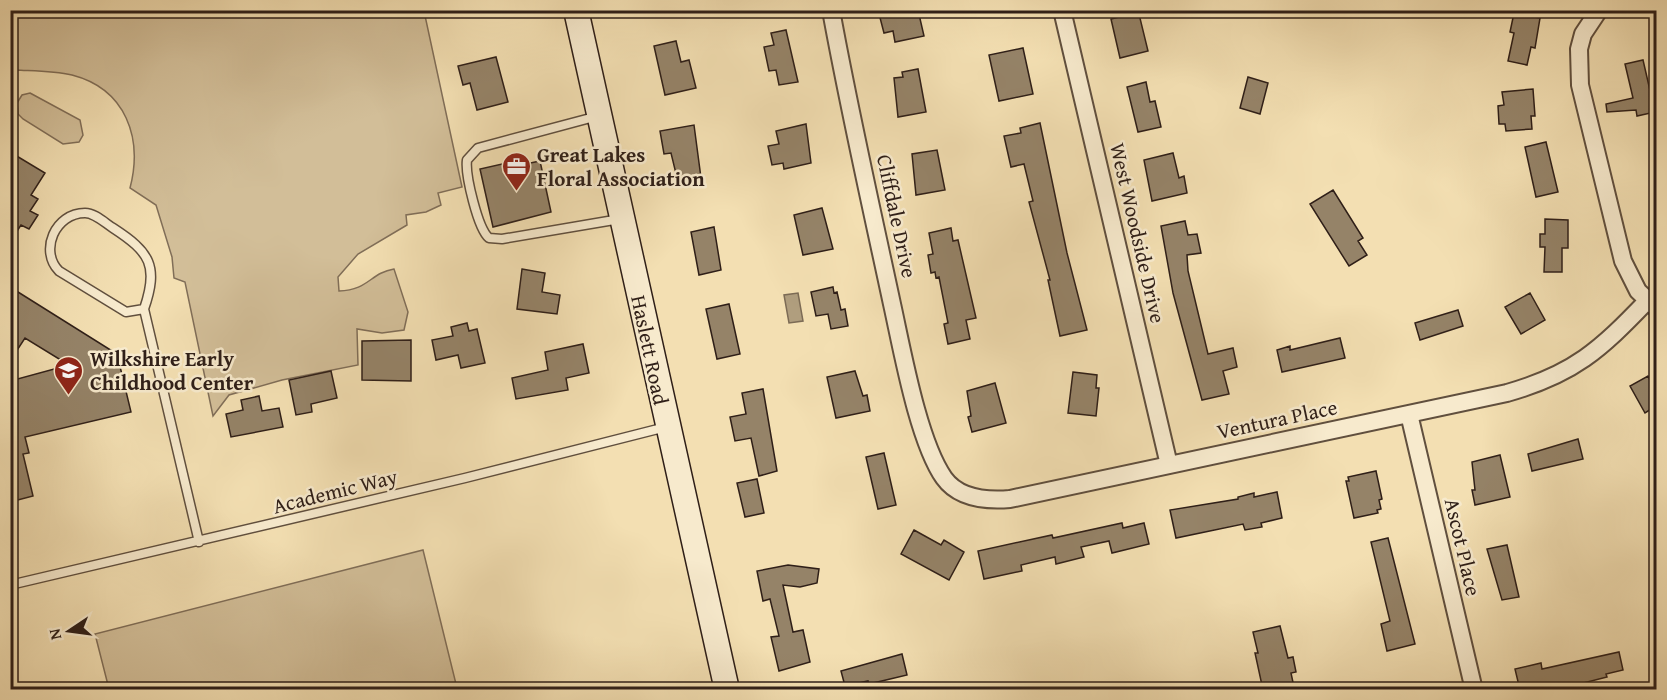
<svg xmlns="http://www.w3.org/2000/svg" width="1667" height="700" font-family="'Gentium Book Plus',serif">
  <rect width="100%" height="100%" fill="#f3dfb2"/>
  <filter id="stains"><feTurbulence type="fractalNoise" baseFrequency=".00333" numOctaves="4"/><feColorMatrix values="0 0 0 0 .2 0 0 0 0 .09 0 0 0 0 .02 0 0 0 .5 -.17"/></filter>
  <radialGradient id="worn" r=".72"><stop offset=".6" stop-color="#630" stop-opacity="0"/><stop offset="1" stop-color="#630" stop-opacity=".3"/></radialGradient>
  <path fill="#d2be98" stroke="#806e58" stroke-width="1.5" d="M10,11H424L462,187L438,193L441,205L426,212L406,215L407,225L358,254L338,277L339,291C369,290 370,273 394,269L408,312L404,330L382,333L357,329L358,365L282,380L229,395L213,416L185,282L174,278L172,257L156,205L130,188C143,138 126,89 72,75C54,71 34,71 16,70L11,80Z
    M30,93L80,120L83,135L79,142L63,144L23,119L18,114L17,103L22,95Z
    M423,550L457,688L109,689L95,634Z"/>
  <path fill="#b09e7e" stroke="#7c6b55" stroke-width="1.5" d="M798,293L803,321L789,323L784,295Z"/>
  <path fill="#958368" stroke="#2f1f18" stroke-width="1.5" d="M878,10H918L924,36L895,42L893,31L884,33Z
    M1123,10H1138L1148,51L1120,58L1111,19L1124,16Z
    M1514,13L1540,18L1535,48L1531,47L1527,65L1508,61L1514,33L1510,32Z
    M786,30L798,82L779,85L776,70L769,71L764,47L774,45L771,33Z
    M676,41L681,62L689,60L696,88L665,95L654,46Z
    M1023,48L1033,94L999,101L989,55Z
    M496,57L508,102L477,110L470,83L463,85L458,66Z
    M1643,60L1655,112L1637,116L1636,110L1607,112L1606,104L1633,98L1625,64Z
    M918,69L926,112L898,117L894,78L903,77L902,72Z
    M1248,77L1268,83L1260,114L1240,108Z
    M1146,82L1150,102L1155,101L1161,127L1138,132L1127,87Z
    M1533,89L1535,116H1531L1532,129L1506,131L1505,124H1499L1498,106L1504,105L1502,92Z
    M1040,123L1067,253L1087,330L1060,336L1048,280H1050L1029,202L1033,201L1024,164L1011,167L1004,136L1021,133L1020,128Z
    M806,124L811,163L784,169L783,163L772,165L768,146L779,144L776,131Z
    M694,125L701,178L678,182L671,153L664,154L660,131Z
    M1546,142L1558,192L1536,197L1525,147Z
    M937,150L945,190L916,195L912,154Z
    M10,152L45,173L31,195L38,199L30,211L38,215L29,229L21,225L10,242Z
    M1173,153L1179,178L1184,176L1187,193L1152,201L1144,160Z
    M524,159L526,164L540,161L551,212L493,227L480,169Z
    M1333,190L1363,238L1358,241L1367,255L1349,266L1310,204Z
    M822,208L833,249L803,255L794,215Z
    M1545,219L1568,220V248H1562V272H1544L1545,247H1540V234H1545Z
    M1185,221L1188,235L1197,234L1201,253L1187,255L1188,271L1208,354L1233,348L1237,367L1223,371L1229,394L1202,400L1173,293L1161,226Z
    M714,227L721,270L699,275L691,232Z
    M951,228L953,241L958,240L976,318L966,320L970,339L948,344L944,324L948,323L939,277L936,278L935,272L931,273L928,255L933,254L929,233Z
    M522,269L545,273L542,292L560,295L557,314L517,309Z
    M10,287L117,354L131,412L25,437L29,453L23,454L33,496L10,502V381L69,365L25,338L10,361Z
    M833,287L834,293L837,292L841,310L845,309L848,326L831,329L828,314L816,316L811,292Z
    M1530,293L1545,320L1521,334L1505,307Z
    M729,304L740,354L717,359L706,309Z
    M1458,310L1463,326L1420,340L1415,323Z
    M467,323L469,331L477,329L485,363L461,368L458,355L436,360L432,340L453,336L451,327Z
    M1340,338L1345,358L1282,372L1277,350L1290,346V350Z
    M411,340V381L362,380V341Z
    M583,344L589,373L566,378L568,390L516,399L512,378L548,370L545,352Z
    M331,371L337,398L311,404L312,412L296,415L289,380Z
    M855,371L863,396L867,395L870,411L836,418L827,377Z
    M1073,372L1097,375L1096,388H1099L1096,416L1068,413Z
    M1648,376L1656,392V406L1645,413L1630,386Z
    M995,383L1006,423L972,432L968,417L971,416L967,391Z
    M763,389L777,471L759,476L751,438L735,441L730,417L746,414L742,393Z
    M259,396L262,411L279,408L283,427L231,437L226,414L243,410L241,400Z
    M1578,439L1583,459L1532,471L1528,454Z
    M884,453L896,505L878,509L866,457Z
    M1500,455L1510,497L1475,505L1472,490H1475L1472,462Z
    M1376,471L1382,499L1379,500L1381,509L1377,510L1378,513L1354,518L1346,481H1349L1348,477Z
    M757,479L764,513L745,517L737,483Z
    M1277,492L1282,518L1261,523L1262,527L1245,530L1243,524L1176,538L1170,510L1238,499V497L1254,493V497Z
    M1122,523L1123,528L1144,523L1149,544L1112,553L1109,541L1081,547L1084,557L1056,564L1055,557L1021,565L1022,571L984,579L978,551L1052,535L1053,538Z
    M914,530L941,545L944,540L964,552L949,580L901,554Z
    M1388,538L1415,644L1387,651L1381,624L1390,621L1371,542Z
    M1507,545L1519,597L1502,600L1487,549Z
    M788,565L819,569L817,583L800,587L783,585L793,632L803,630L810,662L779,671L771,637L779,636L770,599L763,601L757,571Z
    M1280,626L1288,658L1293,657L1296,672L1291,673L1294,687L1263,690L1255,653H1258L1253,632Z
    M1619,652L1623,670L1606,674L1607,677L1556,690H1520L1515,669L1541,663L1542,669Z
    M902,654L907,675L869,684L868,681L845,686L841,671Z"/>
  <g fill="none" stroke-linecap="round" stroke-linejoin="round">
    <defs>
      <path id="lane" d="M598,116L478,148L467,160C465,175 478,229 489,238L502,239L620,219
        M144,309L126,312L59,271C39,251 55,213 85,213C95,213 105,223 113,228C150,252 159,266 144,309L199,542
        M10,585L465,478L666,427"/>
      <path id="street" d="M831,10C849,109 871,206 892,304C902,349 918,441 944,478C959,499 986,501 1010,499L1507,393C1574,374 1600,350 1647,301
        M1062,10L1169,465
        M1599,10L1583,34L1579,49L1580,85L1623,261L1638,291L1656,308
        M1409,414L1474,690"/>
      <path id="secondary" d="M576,10L727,690"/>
    </defs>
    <use href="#lane" stroke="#604f3e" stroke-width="11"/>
    <use href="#street" stroke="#604f3e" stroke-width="20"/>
    <use href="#secondary" stroke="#2f1f18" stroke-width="27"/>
    <use href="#lane" stroke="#f7eacd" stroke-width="8"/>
    <use href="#street" stroke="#f7eacd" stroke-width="16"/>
    <use href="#secondary" stroke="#f7eacd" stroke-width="24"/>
  </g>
  <defs>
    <symbol id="office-pin" viewBox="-11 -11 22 30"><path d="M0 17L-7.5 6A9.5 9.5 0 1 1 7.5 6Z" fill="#8f2418" stroke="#f7eacd"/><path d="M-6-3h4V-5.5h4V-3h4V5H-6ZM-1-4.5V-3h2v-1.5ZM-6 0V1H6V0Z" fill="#fff"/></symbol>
    <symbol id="school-pin" viewBox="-11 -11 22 30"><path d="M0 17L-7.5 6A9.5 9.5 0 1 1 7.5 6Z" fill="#8f2418" stroke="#f7eacd"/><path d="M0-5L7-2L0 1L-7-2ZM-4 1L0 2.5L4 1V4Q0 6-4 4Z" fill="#fff"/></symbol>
  </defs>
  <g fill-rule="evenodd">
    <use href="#office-pin" x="500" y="150" width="33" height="45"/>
    <use href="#school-pin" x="52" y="354" width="33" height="45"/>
  </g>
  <g text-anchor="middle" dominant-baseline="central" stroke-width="5" stroke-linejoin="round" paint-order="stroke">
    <g font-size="21" font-weight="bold" fill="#2f1f18" stroke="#f7eacd" text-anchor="start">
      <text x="537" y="154">Great Lakes<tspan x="537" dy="24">Floral Association</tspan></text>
      <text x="90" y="358">Wilkshire Early<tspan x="90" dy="24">Childhood Center</tspan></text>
    </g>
    <g font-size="21" fill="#2f1f18" stroke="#f7eacd">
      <text transform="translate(897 216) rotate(78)">Cliffdale Drive</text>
      <text transform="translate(1138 233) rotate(77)">West Woodside Drive</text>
      <text transform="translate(650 350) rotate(78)">Haslett Road</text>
      <text transform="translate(1277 419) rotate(-12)">Ventura Place</text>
      <text transform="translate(335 491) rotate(-14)">Academic Way</text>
      <text transform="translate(1463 547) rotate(77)">Ascot Place</text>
    </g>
  </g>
  <rect width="1667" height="700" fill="none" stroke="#f3dfb2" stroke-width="36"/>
  <rect x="12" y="12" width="1643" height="676" fill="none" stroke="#2f1f18" stroke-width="3"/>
  <rect x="18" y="18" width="1631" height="664" fill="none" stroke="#2f1f18" stroke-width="1.5"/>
  <g transform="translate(69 631) rotate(257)" stroke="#f7eacd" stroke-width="4.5" paint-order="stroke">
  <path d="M0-4.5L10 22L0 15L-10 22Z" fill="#2f1f18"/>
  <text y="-9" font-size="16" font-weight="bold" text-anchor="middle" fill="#2f1f18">N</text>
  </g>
  <rect width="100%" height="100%" filter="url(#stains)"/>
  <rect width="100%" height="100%" fill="url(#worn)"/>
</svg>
